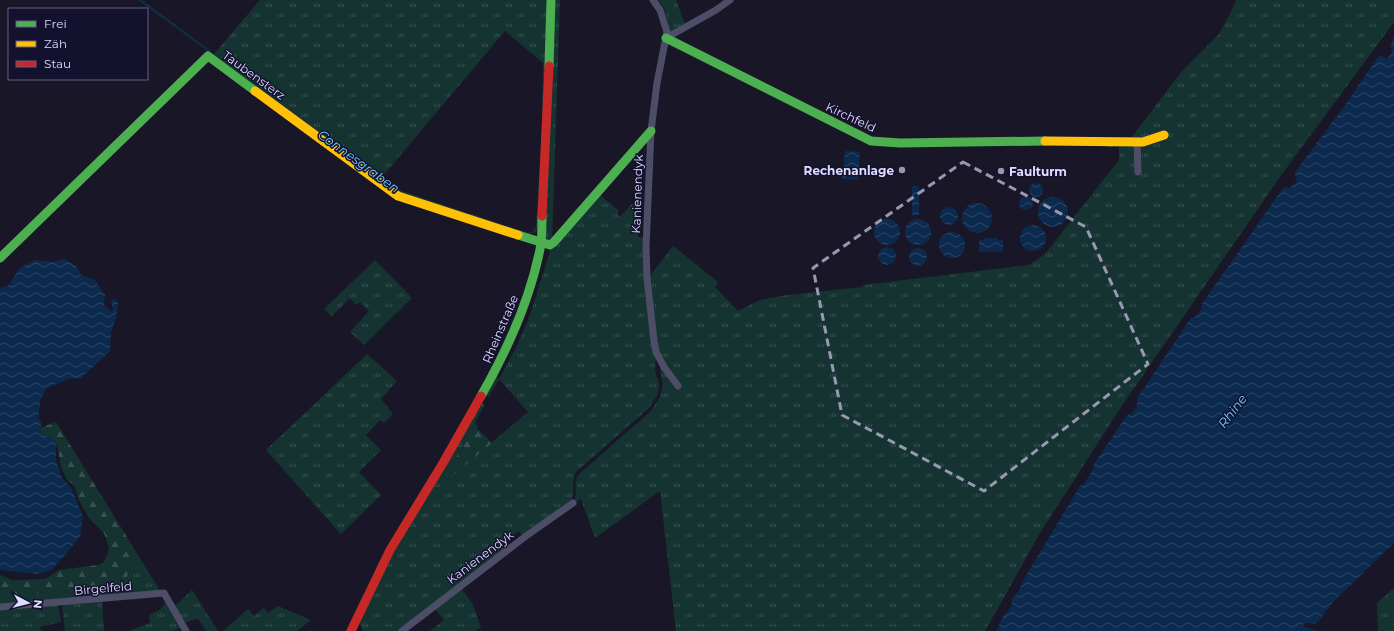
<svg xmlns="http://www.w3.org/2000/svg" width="1394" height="631" font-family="Montserrat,sans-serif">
  <defs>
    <pattern id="grass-tufts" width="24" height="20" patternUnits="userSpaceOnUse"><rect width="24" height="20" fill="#153431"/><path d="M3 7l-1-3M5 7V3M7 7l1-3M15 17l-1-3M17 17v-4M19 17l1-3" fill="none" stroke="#375150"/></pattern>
    <pattern id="forest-firs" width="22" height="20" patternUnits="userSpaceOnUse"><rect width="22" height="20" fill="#153431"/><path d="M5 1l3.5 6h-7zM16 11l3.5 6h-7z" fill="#375150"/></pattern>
    <pattern id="water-waves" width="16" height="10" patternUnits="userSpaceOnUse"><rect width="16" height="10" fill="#0c2a4e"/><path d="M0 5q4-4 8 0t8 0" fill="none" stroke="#2f4869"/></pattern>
  </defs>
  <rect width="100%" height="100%" fill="#191727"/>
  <path fill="url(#grass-tufts)" fill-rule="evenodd" d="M138,0H142L211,51L209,52Z
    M260,0H548L538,228L535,232L526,235L401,193L213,55ZM505,31L543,63L542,129L536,227L532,232L528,233L402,191L382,177Z
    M553,0H560L552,241L545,240Z
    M658,0H676L685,24L670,32L664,8Z
    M1236,0H1394V22L1282,174L1119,410L1040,533L985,631H676L660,491L595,538L581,499L574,503C578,494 573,484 578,475L651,411L660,397L663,384L660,370L662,364L657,350L649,277L673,246L718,282L715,287L738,311L760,300L787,295L862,287L863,285L1029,265L1042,256L1049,249L1119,160V147H1107V139L1126,138L1127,136L1131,138L1182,71L1219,34L1229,16Z
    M599,194L619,211L617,214L620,217L632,204L638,209V237H644L656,355L655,370L659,385L658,394L654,400L649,408L576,472C570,482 576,492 571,502L523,536L519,531L503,543L507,549L400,631H363L359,621L389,557L481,404H485L442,484L528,412L499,379L488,398L486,394L496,376L499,379L516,348L530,315L550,251Z
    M375,260L412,298L364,345L350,332L369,311L360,302L356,305L350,298L332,316L324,309Z
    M367,354L397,381L381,399L393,414L384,423L380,420L366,435L381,450L359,472L381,495L341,534L266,450Z
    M138,555L159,589L158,592L123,595L122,586Z
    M461,588L472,603L481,627L475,631H430L444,620L434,608Z
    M1394,588V631H1378L1377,603Z
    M192,590L218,631H206L199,620L195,619L184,623L174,607Z
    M102,601L104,631H65L62,607L65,604Z
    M166,602L182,627L173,631H129L150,623L149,615L160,610Z
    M58,604L61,622L40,627L41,631H0V609Z
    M278,606L311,620L297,631H223L248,609L254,616L264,608L268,613Z"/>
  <path fill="url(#forest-firs)" d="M56,422L138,555L122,586L0,596V575L12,580L45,579L59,570L98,565L103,563L107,556L109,547L104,533L89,518L79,500L74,485L67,480L61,467L58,449L54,439L41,433L40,428Z
    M475,423L478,426L477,428L492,443L441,485Z"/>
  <path fill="#153431" d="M122,586L123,595L0,604V596Z"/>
  <path fill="url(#water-waves)" d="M1394,36V543L1333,602L1319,621L1314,624L1307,623L1303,624L1304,627L1319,631H996L1004,615L1008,612L1012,603L1011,600L1018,592L1027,574L1080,486L1083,485L1091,473L1094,464L1127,415L1132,414L1137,406V398L1140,394L1191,318L1195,317L1201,310L1202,304L1283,188L1286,187L1290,188L1297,181L1295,174L1296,171L1351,97L1362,80L1379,56H1382L1387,59L1392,52L1391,44Z
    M845,151L860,152L858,180L842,179Z
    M1029 190a7 7 0 1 1 14 0a7 7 0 1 1-14 0Z
    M912,186H919V215H912Z
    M1019 203a7 7 0 1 1 14 0a7 7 0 1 1-14 0Z
    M1038 212a15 15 0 1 1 30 0a15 15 0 1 1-30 0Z
    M962 218a15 15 0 1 1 30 0a15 15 0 1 1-30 0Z
    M940 216a9 9 0 1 1 18 0a9 9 0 1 1-18 0Z
    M874 232a13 13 0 1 1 26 0a13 13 0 1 1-26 0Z
    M905 232a13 13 0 1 1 26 0a13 13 0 1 1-26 0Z
    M1020 238a13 13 0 1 1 26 0a13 13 0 1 1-26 0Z
    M939 245a13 13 0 1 1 26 0a13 13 0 1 1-26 0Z
    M984,238H998V240H1003V252H979V240H984Z
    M878 256a9 9 0 1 1 18 0a9 9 0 1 1-18 0Z
    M909 257a9 9 0 1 1 18 0a9 9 0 1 1-18 0Z
    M64,259L76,266L81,275L94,279L105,295L104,305L112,312L113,310L111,301L114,299L118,303L116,318L111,332L110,351L80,379L71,378L47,388L41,398L38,418L42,424L40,428L41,433L54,439L56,442V461L62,478L72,489L83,517L80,537L52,570L38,574L0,570V288L9,285L19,269L34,260L51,262Z"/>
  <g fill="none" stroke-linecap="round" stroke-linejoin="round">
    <path stroke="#0c2a4e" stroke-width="1.5" d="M140,0L209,51"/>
    <path stroke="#4d4d68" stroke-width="7" d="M653,0L660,10L667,32L657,83L651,131L646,247L647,278L654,341L656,352L664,367L678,386
      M666,38L716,10L730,0
      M1137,142L1138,172
      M0,607L164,593L186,631
      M402,631L526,536L573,503"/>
    <path stroke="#4caf50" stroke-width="9" d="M666,38L871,141L900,143L1045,141
      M549,66L551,0
      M518,235L550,245L554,242L651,131
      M0,258L208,56L255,91
      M481,396C508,349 531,298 541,244C542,235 542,225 542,216"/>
    <path stroke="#ffc107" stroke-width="9" d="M255,91L398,196L518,235
      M1045,141L1143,142L1164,135"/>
    <path stroke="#c62828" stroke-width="9" d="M542,216L549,66
      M351,631L390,550L443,463L481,396"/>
  </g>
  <path fill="none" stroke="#9998b3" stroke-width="3" stroke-dasharray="8 5" stroke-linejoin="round" d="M963,162L1086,227L1148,364L984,491L842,415L813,268Z"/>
  <g fill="#9998b3" stroke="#13112d" stroke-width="1.5">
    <circle cx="902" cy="170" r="4"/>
    <circle cx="1001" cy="171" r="4"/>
  </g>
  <g text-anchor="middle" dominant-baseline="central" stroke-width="3" stroke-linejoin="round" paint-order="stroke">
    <g font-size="12" fill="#deddff" stroke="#13112d">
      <text transform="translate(254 75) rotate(36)">Taubensterz</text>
      <text transform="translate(851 117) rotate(25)">Kirchfeld</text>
      <text transform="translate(637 194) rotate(-88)">Kanienendyk</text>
      <text transform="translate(500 329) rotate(-67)">Rheinstraße</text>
      <text transform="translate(480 557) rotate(-37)">Kanienendyk</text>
      <text transform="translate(103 588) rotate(-5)">Birgelfeld</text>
    </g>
    <g font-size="12" font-weight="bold" fill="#deddff" stroke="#13112d" text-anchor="end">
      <text x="894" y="170">Rechenanlage</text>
      <text x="1009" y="171" text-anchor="start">Faulturm</text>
    </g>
    <g font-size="13" font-style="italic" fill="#6bc9ff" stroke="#13112d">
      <text transform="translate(359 161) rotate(36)">Connesgraben</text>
      <text transform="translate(1232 411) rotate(-53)">Rhine</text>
    </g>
  </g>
  <rect x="8" y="8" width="140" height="72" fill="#13112d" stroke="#646381"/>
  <rect x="16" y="21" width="20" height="6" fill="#4caf50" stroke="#646381"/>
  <text x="44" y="28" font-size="12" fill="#deddff">Frei</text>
  <rect x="16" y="41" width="20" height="6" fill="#ffc107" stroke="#646381"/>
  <text x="44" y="48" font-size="12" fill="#deddff">Zäh</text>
  <rect x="16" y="61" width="20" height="6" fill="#c62828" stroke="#646381"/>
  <text x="44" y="68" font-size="12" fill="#deddff">Stau</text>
  <g transform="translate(28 603) rotate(97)" stroke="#13112d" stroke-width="3" paint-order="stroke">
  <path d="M0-3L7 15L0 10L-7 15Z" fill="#deddff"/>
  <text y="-6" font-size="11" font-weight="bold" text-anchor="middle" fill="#deddff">N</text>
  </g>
</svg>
